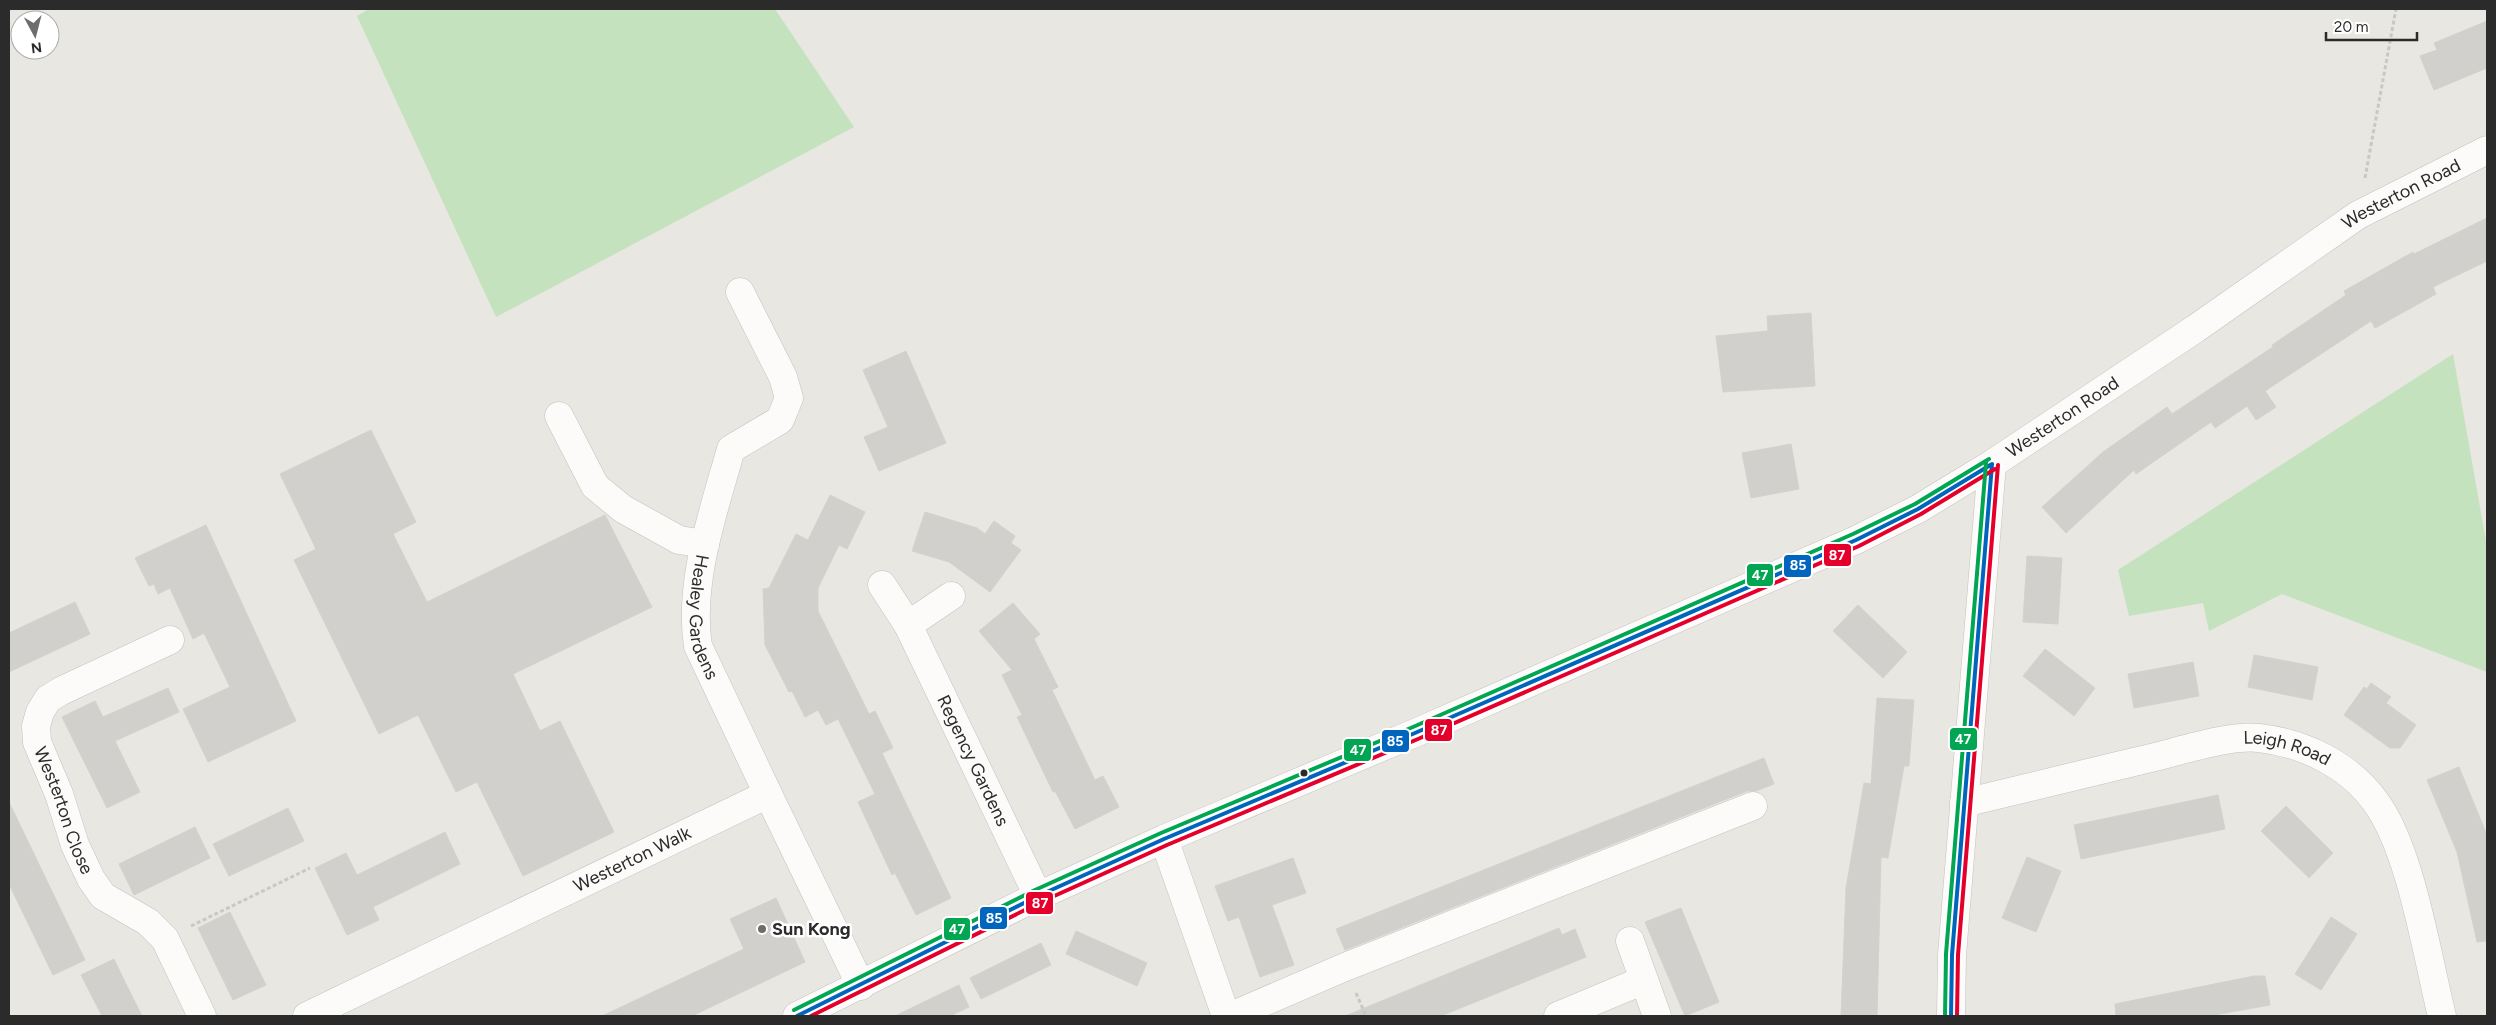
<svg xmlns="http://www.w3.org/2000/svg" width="2496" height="1025" font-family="Figtree,sans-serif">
  <rect width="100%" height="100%" fill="#e8e7e1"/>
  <path fill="#c4e2bd" d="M369,9H775L854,127L496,317L357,16Z
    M2453,354L2487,547V672L2282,594L2209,631L2203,603L2129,616L2118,570Z"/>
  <path fill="#d1d0cc" stroke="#d3d2cd" d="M2487,21V68L2434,90L2420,56L2437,50L2434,43Z
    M2487,218V261L2433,287L2436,294L2375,328L2371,321L2265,391L2276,407L2256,420L2247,406L2215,428L2211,422L2136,474L2134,470L2066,533L2042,507L2103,452L2167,407L2172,414L2273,347L2272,345L2346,295L2344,291L2413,252L2414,254Z
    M1811,313L1815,386L1723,392L1716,336L1768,331L1767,316Z
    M906,351L946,443L879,471L864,437L888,427L863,370Z
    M371,430L416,522L393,534L427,602L605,515L652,607L513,674L540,731L560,721L614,832L523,876L477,782L456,792L418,715L379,734L294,560L316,549L280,474Z
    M1791,444L1799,489L1751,498L1742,453Z
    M830,495L865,512L847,549L839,545L818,588V611L869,714L875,711L893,748L882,753L951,898L916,915L895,873L892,875L858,802L875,794L838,719L826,725L818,710L805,717L792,691L789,692L765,645L763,589L769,588L796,534L808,540Z
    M925,512L977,528L985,534L994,521L1015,536L1011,543L1021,550L990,592L949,562L912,551Z
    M206,525L296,721L208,762L183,709L230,687L204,633L193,639L170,588L158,594L154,584L149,586L135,558Z
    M2027,556L2062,558L2058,624L2023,622Z
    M75,602L90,634L9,672V633Z
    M1013,603L1040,634L1034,639L1058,687L1052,690L1095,780L1103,776L1119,807L1075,829L1055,791L1053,792L1017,717L1022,715L1002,675L1012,670L979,631Z
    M1858,605L1907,652L1883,678L1833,631Z
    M2045,649L2095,688L2074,716L2023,676Z
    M2254,655L2318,667L2312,700L2248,687Z
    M2193,662L2199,696L2134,708L2128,674Z
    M2371,683L2391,697L2386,703L2416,725L2400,748H2390L2344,715L2364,687L2367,689Z
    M168,688L179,712L115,741L140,792L107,808L62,717L95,701L103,717Z
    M1877,698L1914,700L1909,766H1904L1888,858L1881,857L1877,1016H1841L1846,888L1864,783L1871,784Z
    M1764,758L1774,784L1756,791H1747L1345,950L1336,929Z
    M2459,767L2487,835V941L2477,942L2457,852L2427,780Z
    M2218,795L2225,829L2081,859L2074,825Z
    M9,802L85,960L53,975L9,884Z
    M2286,806L2333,853L2309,878L2261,831Z
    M288,808L304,841L229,876L213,844Z
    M195,827L210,858L134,895L119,864Z
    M445,832L460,864L373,907L379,920L347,935L315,868L346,853L357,875Z
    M2027,857L2061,871L2036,932L2002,918Z
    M1293,858L1306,893L1272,905L1294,965L1260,977L1239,917L1228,921L1215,886Z
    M776,898L805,962L692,1016H602L744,949L730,919Z
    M1681,908L1719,1002L1685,1016L1645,922Z
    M230,912L266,985L233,1000L198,928Z
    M2331,917L2357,934L2321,990L2295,974Z
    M1559,928L1562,935L1575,929L1586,957L1441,1016H1345Z
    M1076,931L1147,963L1137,986L1066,954Z
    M1041,943L1051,965L981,999L970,978Z
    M114,959L125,982L142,1016H102L81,975Z
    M2254,976H2265L2270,1005L2209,1016H2116L2115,1004Z
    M959,985L969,1007L950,1016H895Z"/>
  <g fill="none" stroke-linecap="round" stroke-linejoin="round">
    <defs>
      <g id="minor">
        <path id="s1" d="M740,292L783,377L789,398L780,420L731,449C714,510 688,582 698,646L768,794"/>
        <path d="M559,416L595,486L623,509L679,540L705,544"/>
        <path id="s2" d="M882,585L908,625L1038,896"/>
        <path d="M908,625L951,596"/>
        <path id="s3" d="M170,640L61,691L48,699L40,712L36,726L37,742L59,794L75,845L91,879L103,896L148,922L165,939L202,1016"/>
        <path id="s4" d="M1964,803C2027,788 2091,772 2155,757C2184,750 2229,735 2259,738C2303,743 2348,764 2375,801C2411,849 2427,956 2442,1016"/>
        <path d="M1164,839L1226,1016"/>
        <path d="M1630,941L1657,1016"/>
        <path id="s5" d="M307,1016L768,794L861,986"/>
        <path id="s6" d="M797,1016L1038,896L1164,839L1415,733L1856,540L1918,509L1992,464L2195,329L2358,215L2487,150"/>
        <path d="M1231,1016L1345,967L1753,806"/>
        <path d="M1558,1016L1644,980"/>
        <path d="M1951,1016L1952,955L1992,464"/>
      </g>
    </defs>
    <use href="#minor" stroke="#c2c2c1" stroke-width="29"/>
    <path stroke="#c8c8c7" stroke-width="3" stroke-dasharray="4 2.5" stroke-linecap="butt" d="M2365,178L2396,9
      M191,926L310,868
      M1356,993L1366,1016"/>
    <use href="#minor" stroke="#fcfbfa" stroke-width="28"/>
    <defs>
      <path id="bus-1" d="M797,1016L1038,896L1164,839L1415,733L1856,540L1918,509L1992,464
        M1951,1016L1952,955L1992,464"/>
      <path id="bus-2" d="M811,1016L1041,902L1167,845L1418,739L1859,546L1921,514L1995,469
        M1957,1016L1958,955L1998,465"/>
      <path id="bus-3" d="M794,1010L1035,890L1161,833L1413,727L1853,534L1915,504L1989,459
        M1945,1016L1946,954L1986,463"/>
    </defs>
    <use href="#bus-1" stroke="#fff" stroke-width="8"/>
    <use href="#bus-2" stroke="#fff" stroke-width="8"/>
    <use href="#bus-3" stroke="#fff" stroke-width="8"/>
    <use href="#bus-1" stroke="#0065bd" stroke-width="4"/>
    <use href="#bus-2" stroke="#e4002b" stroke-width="4"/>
    <use href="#bus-3" stroke="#00a651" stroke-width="4"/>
  </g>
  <circle fill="#2b2b2b" stroke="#fff" stroke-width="2" cx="1304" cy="773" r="4.5"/>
  <circle fill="#6d6d6b" stroke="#fff" stroke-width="2" cx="762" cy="929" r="5"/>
  <g text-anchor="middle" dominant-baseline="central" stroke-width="5" stroke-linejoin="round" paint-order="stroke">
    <g font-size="18" fill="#2b2b2b" stroke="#fff">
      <text stroke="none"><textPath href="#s6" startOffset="1808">Westerton Road</textPath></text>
      <text stroke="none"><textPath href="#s6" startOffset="1402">Westerton Road</textPath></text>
      <text stroke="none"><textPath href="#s1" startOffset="371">Healey Gardens</textPath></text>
      <text stroke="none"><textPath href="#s4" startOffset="332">Leigh Road</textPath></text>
      <text stroke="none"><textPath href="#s2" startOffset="198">Regency Gardens</textPath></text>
      <text stroke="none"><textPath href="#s3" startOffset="255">Westerton Close</textPath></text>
      <text stroke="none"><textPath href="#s5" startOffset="361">Westerton Walk</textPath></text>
    </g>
    <g font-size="18" font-weight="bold" fill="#2b2b2b" stroke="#fff" text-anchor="start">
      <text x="772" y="929">Sun Kong</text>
    </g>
  </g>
  <g stroke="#fff" stroke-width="2">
    <rect x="1823" y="543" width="29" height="24" rx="5" fill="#e4002b"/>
    <rect x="1783" y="554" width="29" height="24" rx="5" fill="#0065bd"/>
    <rect x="1746" y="563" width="28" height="24" rx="5" fill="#00a651"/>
    <rect x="1424" y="718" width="29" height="24" rx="5" fill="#e4002b"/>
    <rect x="1949" y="727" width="29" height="24" rx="5" fill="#00a651"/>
    <rect x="1381" y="729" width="29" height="24" rx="5" fill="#0065bd"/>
    <rect x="1343" y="738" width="29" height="24" rx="5" fill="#00a651"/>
    <rect x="1025" y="891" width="29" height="24" rx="5" fill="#e4002b"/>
    <rect x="979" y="906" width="29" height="24" rx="5" fill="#0065bd"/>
    <rect x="943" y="917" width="28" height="24" rx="5" fill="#00a651"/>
  </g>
  <g font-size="14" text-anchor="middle" font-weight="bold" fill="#fff">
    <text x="1837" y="560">87</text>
    <text x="1798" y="570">85</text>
    <text x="1760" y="580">47</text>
    <text x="1439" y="735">87</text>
    <text x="1963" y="744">47</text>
    <text x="1395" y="746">85</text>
    <text x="1358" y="755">47</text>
    <text x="1040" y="908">87</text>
    <text x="994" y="923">85</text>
    <text x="957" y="934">47</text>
  </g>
  <rect width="2496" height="1025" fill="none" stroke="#2b2b2b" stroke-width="20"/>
  <g transform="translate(35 35) rotate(173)"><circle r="24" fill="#ffffff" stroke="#aaaaaa"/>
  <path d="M0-4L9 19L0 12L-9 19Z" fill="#6d6d6b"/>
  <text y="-8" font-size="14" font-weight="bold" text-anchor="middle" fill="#2b2b2b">N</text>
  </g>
  <path d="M2326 32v8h91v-8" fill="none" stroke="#2b2b2b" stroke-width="2.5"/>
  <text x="2334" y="32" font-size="15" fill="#2b2b2b" stroke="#ffffff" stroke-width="4" paint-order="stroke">20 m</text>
</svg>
